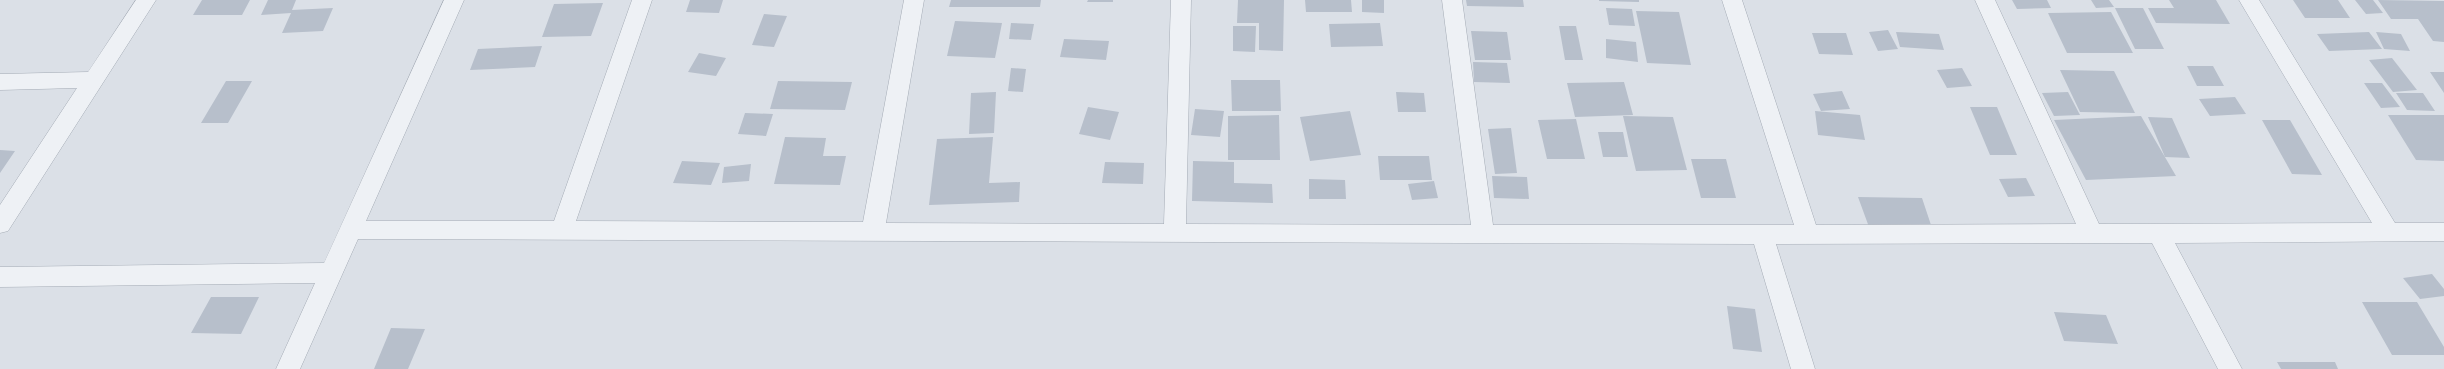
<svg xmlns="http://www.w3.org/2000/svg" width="2444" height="369" font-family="Manrope,sans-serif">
  <rect width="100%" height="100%" fill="#dbe0e7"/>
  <path fill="#b7bfcb" d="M202,0H250L242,15H193Z
    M268,0H296L292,10L333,8L323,31L282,33L291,13L261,15Z
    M690,0H723L719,13L686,12Z
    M951,0H1041L1040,7H949Z
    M1088,0H1113V2H1087Z
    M1238,0H1284L1283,51L1259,50V23H1237Z
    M1305,0H1351L1352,12H1306Z
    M1362,0H1384V13L1362,12Z
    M1466,0H1523L1524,7L1467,6Z
    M1599,0H1639V2L1599,1Z
    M2012,0H2047L2051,8L2017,9Z
    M2091,0H2109L2114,7L2096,8Z
    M2169,0H2216L2230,24L2156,23L2148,8H2174Z
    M2293,0H2338L2350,18H2305Z
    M2355,0H2373L2383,13L2366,14Z
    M2378,0L2444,1V42L2433,41L2418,19H2391Z
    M603,3L591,36L542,37L554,4Z
    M1606,8L1632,9L1635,26L1609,25Z
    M2115,8H2143L2164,49H2135Z
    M1636,11L1679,12L1691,65L1647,63Z
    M2111,12L2133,53H2067L2048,13Z
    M764,14L787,16L774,47L752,45Z
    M955,21L1002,23L995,58L947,56Z
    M1011,23L1034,24L1031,40L1009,39Z
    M1380,23L1383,46L1331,47L1329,24Z
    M1233,26H1256L1255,52L1233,51Z
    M1559,26H1576L1583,60H1565Z
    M1888,30L1898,49L1878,51L1869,32Z
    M1471,31L1507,32L1511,60H1475Z
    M1896,32L1939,34L1944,50L1900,47Z
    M2369,32L2382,49L2329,51L2317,34Z
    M2376,32L2401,34L2410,51L2384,49Z
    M1812,33H1846L1853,55L1819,54Z
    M1064,39L1109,41L1106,60L1060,57Z
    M1606,39L1636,42L1638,62L1606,58Z
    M542,46L535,67L470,70L478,49Z
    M699,53L726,58L716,76L688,72Z
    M2392,58L2417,90L2393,92L2369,60Z
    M1473,62L1507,63L1510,83L1474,82Z
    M2187,66H2213L2224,86H2197Z
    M1011,68L1026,69L1023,92L1008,91Z
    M1962,68L1972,86L1947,88L1937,70Z
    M2060,70L2114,71L2135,113L2080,112Z
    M2430,72H2444V93Z
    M1231,80H1280L1281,111H1232Z
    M226,81H252L228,123H201Z
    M778,81L852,82L845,110L770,109Z
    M1624,82L1633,115L1575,117L1567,83Z
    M2364,83H2382L2400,107L2381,108Z
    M1842,91L1850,109L1821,111L1813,94Z
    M996,92L994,133L969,134L971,93Z
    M1396,92L1424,93L1426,112H1398Z
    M2068,92L2080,115L2054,116L2042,93Z
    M2396,93H2423L2435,111L2407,110Z
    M2235,97L2246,114L2210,116L2199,99Z
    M1088,107L1119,112L1110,140L1079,134Z
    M1970,107H1997L2017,155H1990Z
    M1195,109L1224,111L1220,137L1191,135Z
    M1350,111L1361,155L1310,161L1300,117Z
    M1815,111L1860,115L1865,140L1818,135Z
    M745,113L773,114L766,136L738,134Z
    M1279,115L1280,160H1228V116Z
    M2388,115H2444V161L2416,160Z
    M1623,116L1673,117L1687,170L1636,171Z
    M2141,116L2176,176L2086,180L2054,120Z
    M2148,117L2172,118L2190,158L2165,157Z
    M1576,119L1585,159H1547L1538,120Z
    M2262,120H2290L2322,175L2292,174Z
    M1511,128L1517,173L1495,174L1488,129Z
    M1598,132H1623L1628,157H1603Z
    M785,137L826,138L823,156H846L840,185L774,184Z
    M993,137L989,183L1020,182L1019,202L929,205L937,139Z
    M0,150L15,151L0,173Z
    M1378,156H1429L1432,180H1380Z
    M1691,159H1726L1736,198H1701Z
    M682,161L720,163L711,185L673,183Z
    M1193,161L1234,162V183L1272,184L1273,203L1192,201Z
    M1105,162L1144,163L1143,184L1102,183Z
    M751,164L749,181L722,183L724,167Z
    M1492,176L1527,177L1529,199L1494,198Z
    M2026,178L2035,196L2008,197L1999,179Z
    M1309,179L1345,180L1346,199H1309Z
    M1434,181L1438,198L1412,200L1408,184Z
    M1858,197L1922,198L1932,228L1869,227Z
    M2432,274L2444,289V296L2420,299L2403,278Z
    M211,297H259L241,334L191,333Z
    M2362,302H2417L2444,347V355H2392Z
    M1727,306L1755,309L1762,352L1733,349Z
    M2054,312L2106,315L2118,344L2064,341Z
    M391,328L425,329L408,369H374Z
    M2277,362H2335L2338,369H2281Z"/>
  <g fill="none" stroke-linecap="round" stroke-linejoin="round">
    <defs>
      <path id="street" d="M136,0H156L8,231L0,233V205L77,88L0,90V74L88,72Z
        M444,0H464L366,221H554L632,0H652L576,221L863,222L904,0H924L886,223L1164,224L1171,0H1191L1186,224L1471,225L1442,0H1462L1493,225H1794L1722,0H1742L1816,225L2076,224L1975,0H1995L2099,224L2372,223L2239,0H2259L2395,223H2444V241L2175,243L2242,369H2218L2152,243L1776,244L1815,369H1791L1754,244L358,239L300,369H276L315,283L0,287V267L324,263Z"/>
    </defs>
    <use href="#street" stroke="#a4abb5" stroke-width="1"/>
    <use href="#street" fill="#eef1f5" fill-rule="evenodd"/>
  </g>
</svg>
